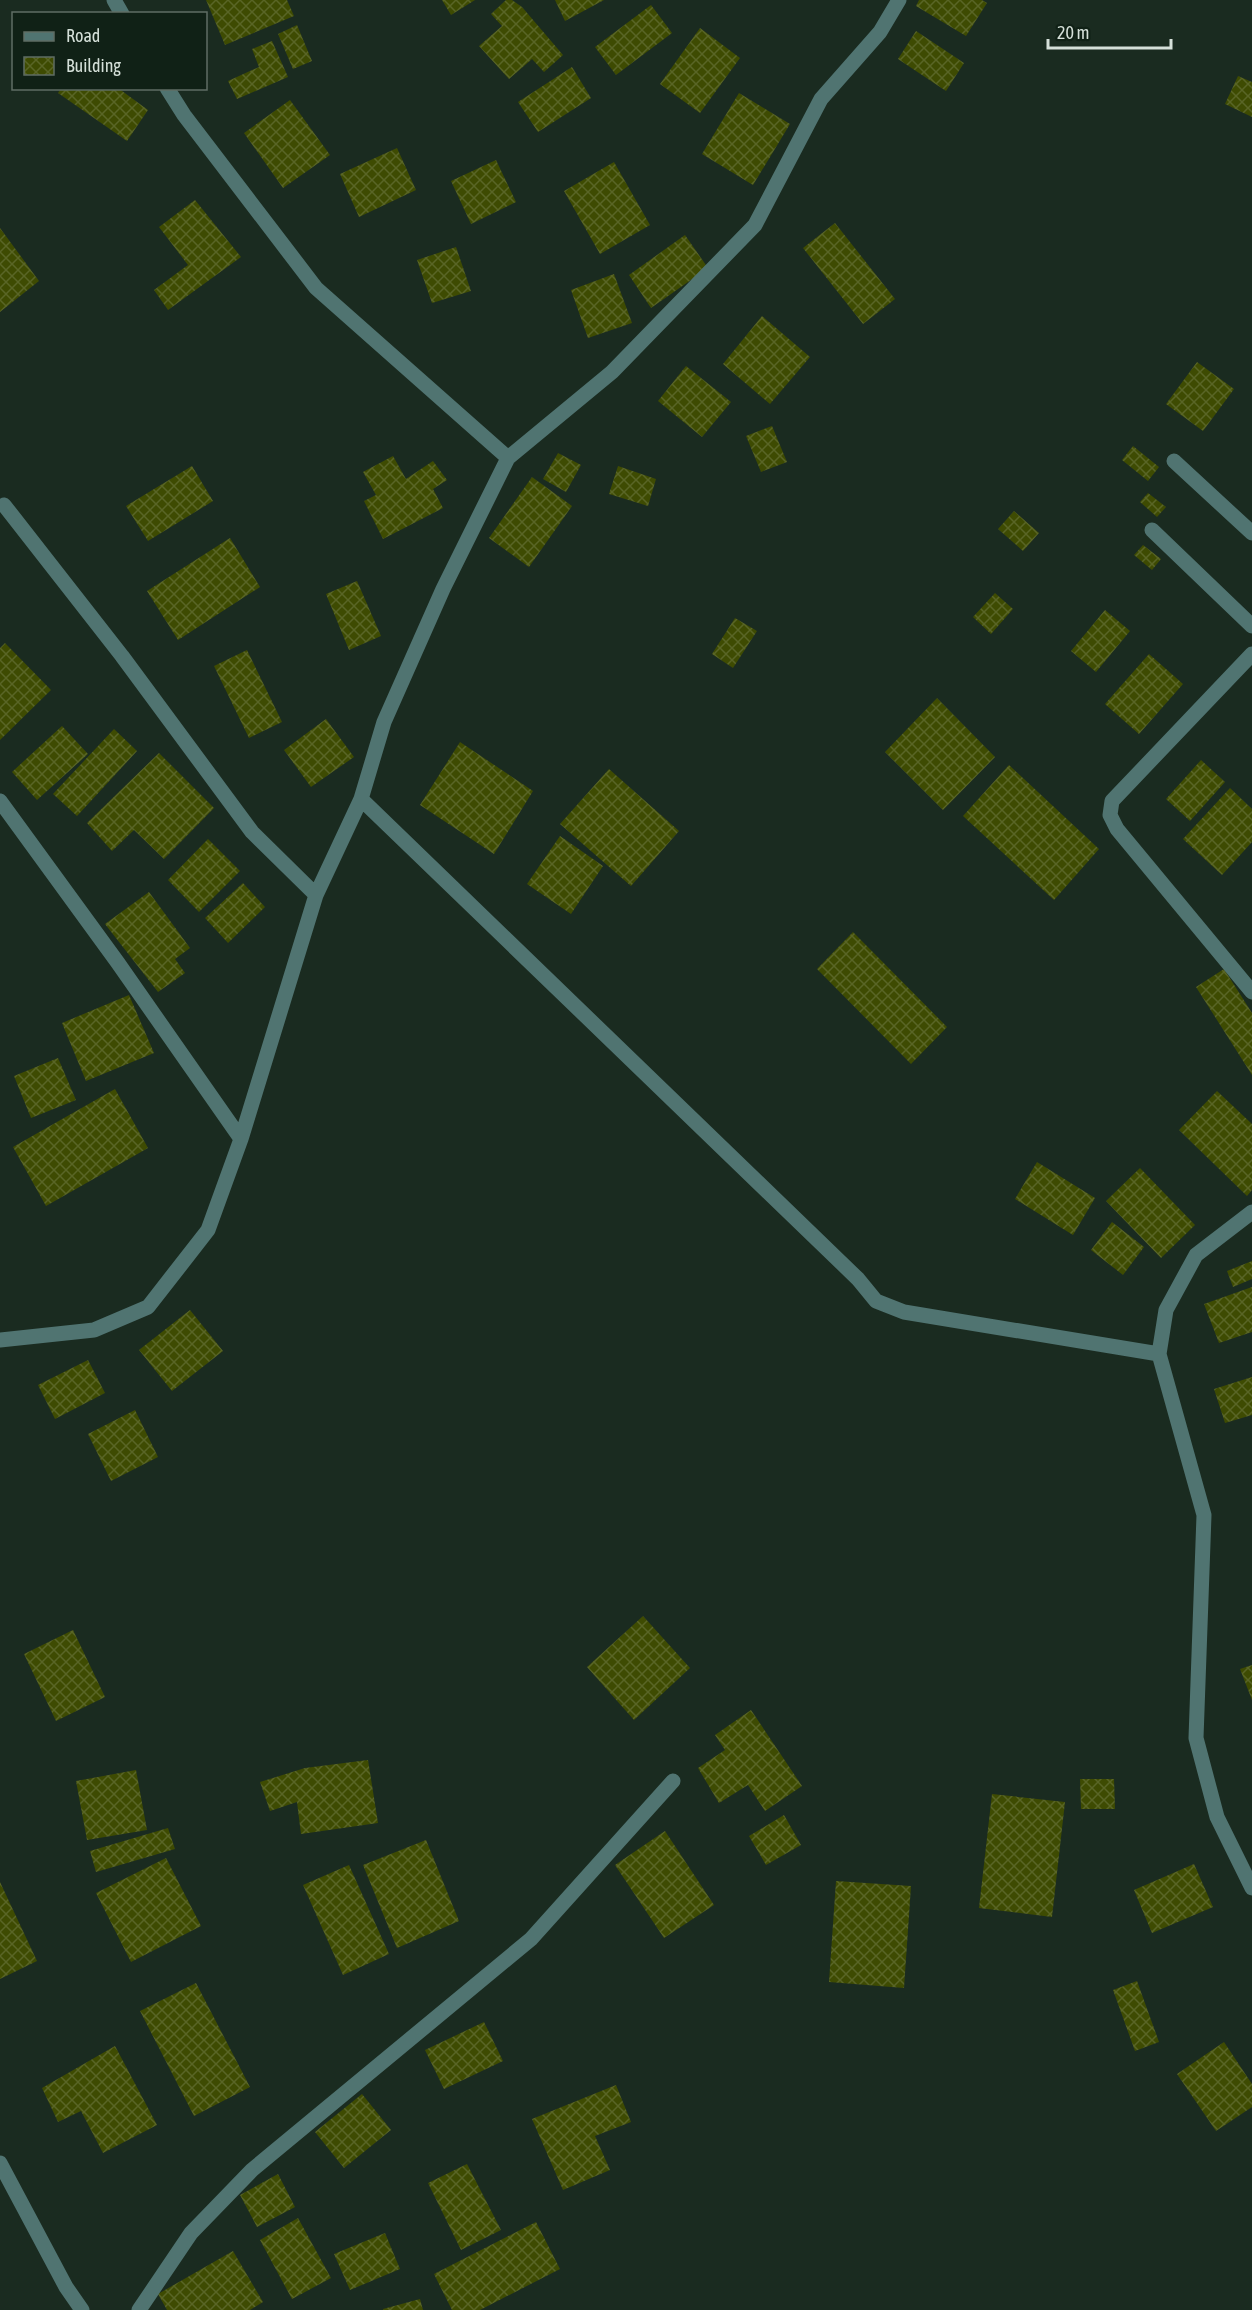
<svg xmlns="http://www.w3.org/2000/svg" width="1252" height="2310" font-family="'Asap Condensed',sans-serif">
  <defs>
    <pattern id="building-cross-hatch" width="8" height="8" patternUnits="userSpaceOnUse" patternTransform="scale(1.5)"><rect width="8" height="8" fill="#3e4b02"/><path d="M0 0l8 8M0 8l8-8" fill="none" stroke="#596526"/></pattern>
  </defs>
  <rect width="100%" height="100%" fill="#1a2b20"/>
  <path fill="url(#building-cross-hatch)" d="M206,0H287L294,16L225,45Z
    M442,0H475L451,15Z
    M506,0H512L522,7L563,55L544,72L532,59L509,79L479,46L502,26L491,14Z
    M555,0H604L565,21Z
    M919,0H982L987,3L966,36L916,6Z
    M651,5L672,33L616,75L595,47Z
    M297,25L312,61L293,69L278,34Z
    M700,28L740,58L700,113L660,84Z
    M916,31L964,63L946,91L898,59Z
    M272,41L288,77L237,99L228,81L259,67L252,49Z
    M572,67L591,98L538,132L518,102Z
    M1238,76L1252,82V117L1225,104Z
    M61,88H118L148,110L127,141L58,93Z
    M739,93L790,124L753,185L702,154Z
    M290,100L330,155L283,188L244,133Z
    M397,148L416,190L359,217L340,174Z
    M496,160L516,202L471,224L451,181Z
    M614,162L650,225L600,254L564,191Z
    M195,200L241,257L168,310L154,290L188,265L159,227Z
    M835,223L895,299L863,324L803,248Z
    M0,228L39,281L0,312Z
    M685,235L708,268L651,308L629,275Z
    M456,247L471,291L432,303L417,260Z
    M614,274L632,323L588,338L571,290Z
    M762,316L810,357L770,404L723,364Z
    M1197,362L1234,389L1203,431L1166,404Z
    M686,366L731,402L702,437L658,401Z
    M772,426L787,462L761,472L746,436Z
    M1133,446L1159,467L1148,481L1122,460Z
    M558,453L581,465L566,492L543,479Z
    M393,456L406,479L433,461L447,480L433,489L443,508L383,539L364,501L376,495L363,472Z
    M192,466L213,501L148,541L126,506Z
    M618,466L656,479L648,506L609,494Z
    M532,477L572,506L529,567L489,538Z
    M1148,493L1166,507L1157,517L1140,502Z
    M1014,511L1039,533L1023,551L998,529Z
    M230,538L260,587L178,640L147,591Z
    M1143,545L1161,559L1152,570L1134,555Z
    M357,581L381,636L349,650L326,594Z
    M995,593L1013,609L991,634L973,617Z
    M1105,610L1130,631L1096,672L1071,651Z
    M735,618L757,631L733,668L712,654Z
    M5,643L51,690L0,740V648Z
    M247,650L282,722L249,738L214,666Z
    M1149,654L1183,684L1139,734L1105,704Z
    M937,698L995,757L943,810L885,752Z
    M326,719L354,757L311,787L284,750Z
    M62,726L88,754L37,800L12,772Z
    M114,729L137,751L77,816L53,794Z
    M460,742L533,791L494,854L420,805Z
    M159,753L214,808L164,859L134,830L112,851L87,823Z
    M1201,760L1225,782L1190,821L1166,799Z
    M1009,765L1099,849L1054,900L963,816Z
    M609,769L679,831L631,886L560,824Z
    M1230,788L1252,809V842L1222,875L1183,839Z
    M560,836L603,866L571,914L527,884Z
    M208,839L240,871L199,912L168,880Z
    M243,883L265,907L228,943L205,918Z
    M149,892L190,948L175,959L185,973L158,992L105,924Z
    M853,932L947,1027L911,1064L817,969Z
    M1224,969L1252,1013V1075L1196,987Z
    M129,995L154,1053L86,1081L62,1023Z
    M58,1058L76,1100L31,1118L14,1076Z
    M115,1089L148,1148L46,1206L13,1147Z
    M1217,1091L1252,1124V1190L1247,1196L1179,1130Z
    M1037,1162L1095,1198L1073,1235L1015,1199Z
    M1140,1168L1195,1225L1161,1258L1106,1201Z
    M1112,1222L1144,1247L1123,1275L1091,1250Z
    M1252,1261V1279L1233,1287L1227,1271Z
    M1252,1287V1332L1219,1343L1204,1304Z
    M190,1310L223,1351L172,1391L139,1350Z
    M88,1360L105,1393L55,1419L38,1385Z
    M1252,1377V1415L1225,1423L1214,1389Z
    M135,1410L158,1457L111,1481L88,1434Z
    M643,1616L690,1668L634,1720L587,1667Z
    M73,1630L105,1697L56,1721L24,1654Z
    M1252,1665V1700L1240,1669Z
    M751,1710L802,1786L765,1811L748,1785L719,1803L698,1768L725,1750L715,1735Z
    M368,1760L378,1823L301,1834L297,1802L270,1811L260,1782L305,1768Z
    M136,1770L147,1830L87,1840L76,1781Z
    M1080,1779H1114L1115,1809H1081Z
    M992,1794L1065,1802L1052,1917L979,1908Z
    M784,1815L801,1845L766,1865L749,1836Z
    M168,1828L175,1849L96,1872L90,1851Z
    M665,1831L714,1905L664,1938L615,1865Z
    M426,1840L459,1921L397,1948L363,1865Z
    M166,1858L201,1926L131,1962L96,1893Z
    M1194,1864L1213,1907L1152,1933L1134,1890Z
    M349,1865L389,1954L343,1975L303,1885Z
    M836,1881L911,1886L904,1988L829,1982Z
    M0,1882L37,1961L0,1979Z
    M1137,1981L1159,2042L1135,2051L1113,1990Z
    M196,1983L250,2087L194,2116L140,2011Z
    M484,2022L503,2061L444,2089L425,2050Z
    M1224,2042L1252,2084V2107L1216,2131L1177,2074Z
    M115,2046L157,2125L103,2153L81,2111L58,2122L42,2088Z
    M616,2085L631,2122L595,2136L610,2170L563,2190L532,2119Z
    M362,2094L391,2130L344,2168L315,2132Z
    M467,2164L501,2230L461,2250L428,2183Z
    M278,2174L295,2207L257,2227L240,2195Z
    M298,2218L331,2278L292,2299L260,2240Z
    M536,2222L560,2269L480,2310H452L434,2274Z
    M385,2233L400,2269L350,2290L334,2254Z
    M233,2251L263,2302L250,2310H167L158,2294Z
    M420,2299L423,2310H383V2309Z"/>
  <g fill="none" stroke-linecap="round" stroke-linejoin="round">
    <path stroke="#507471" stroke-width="15" d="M114,0L122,14
      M167,88L184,115L316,288L508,458
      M1174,461L1252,533
      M4,505L122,656L252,832L316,895
      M1152,530L1252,626
      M1252,654L1112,801L1110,815L1117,829L1252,992
      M361,799L858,1279L876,1301L904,1312L1159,1354
      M0,801L118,963L241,1139
      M1252,1212L1196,1255L1166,1310L1159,1354L1204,1515L1196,1738L1217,1817L1252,1888
      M0,1340L94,1330L148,1307L208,1230L241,1139L316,895L361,799L384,722L443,589L508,458L612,372L755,225L821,99L880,32L899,0
      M0,2163L66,2287L82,2310
      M139,2310L191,2233L252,2170L531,1939L673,1781"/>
  </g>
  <rect x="12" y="12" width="195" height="78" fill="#102116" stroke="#5f6d64" stroke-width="1.5"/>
  <rect x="24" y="32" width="30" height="9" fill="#507471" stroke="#5f6d64" stroke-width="1.5"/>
  <text x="66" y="42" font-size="18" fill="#d5e0d9">Road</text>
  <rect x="24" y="57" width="30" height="18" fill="url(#building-cross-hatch)" stroke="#5f6d64" stroke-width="1.5"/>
  <text x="66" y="72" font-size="18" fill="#d5e0d9">Building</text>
  <path d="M1048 39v9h123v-9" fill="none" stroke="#d5e0d9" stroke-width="3"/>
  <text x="1057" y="39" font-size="18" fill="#d5e0d9" stroke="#102116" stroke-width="4.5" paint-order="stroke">20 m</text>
</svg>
